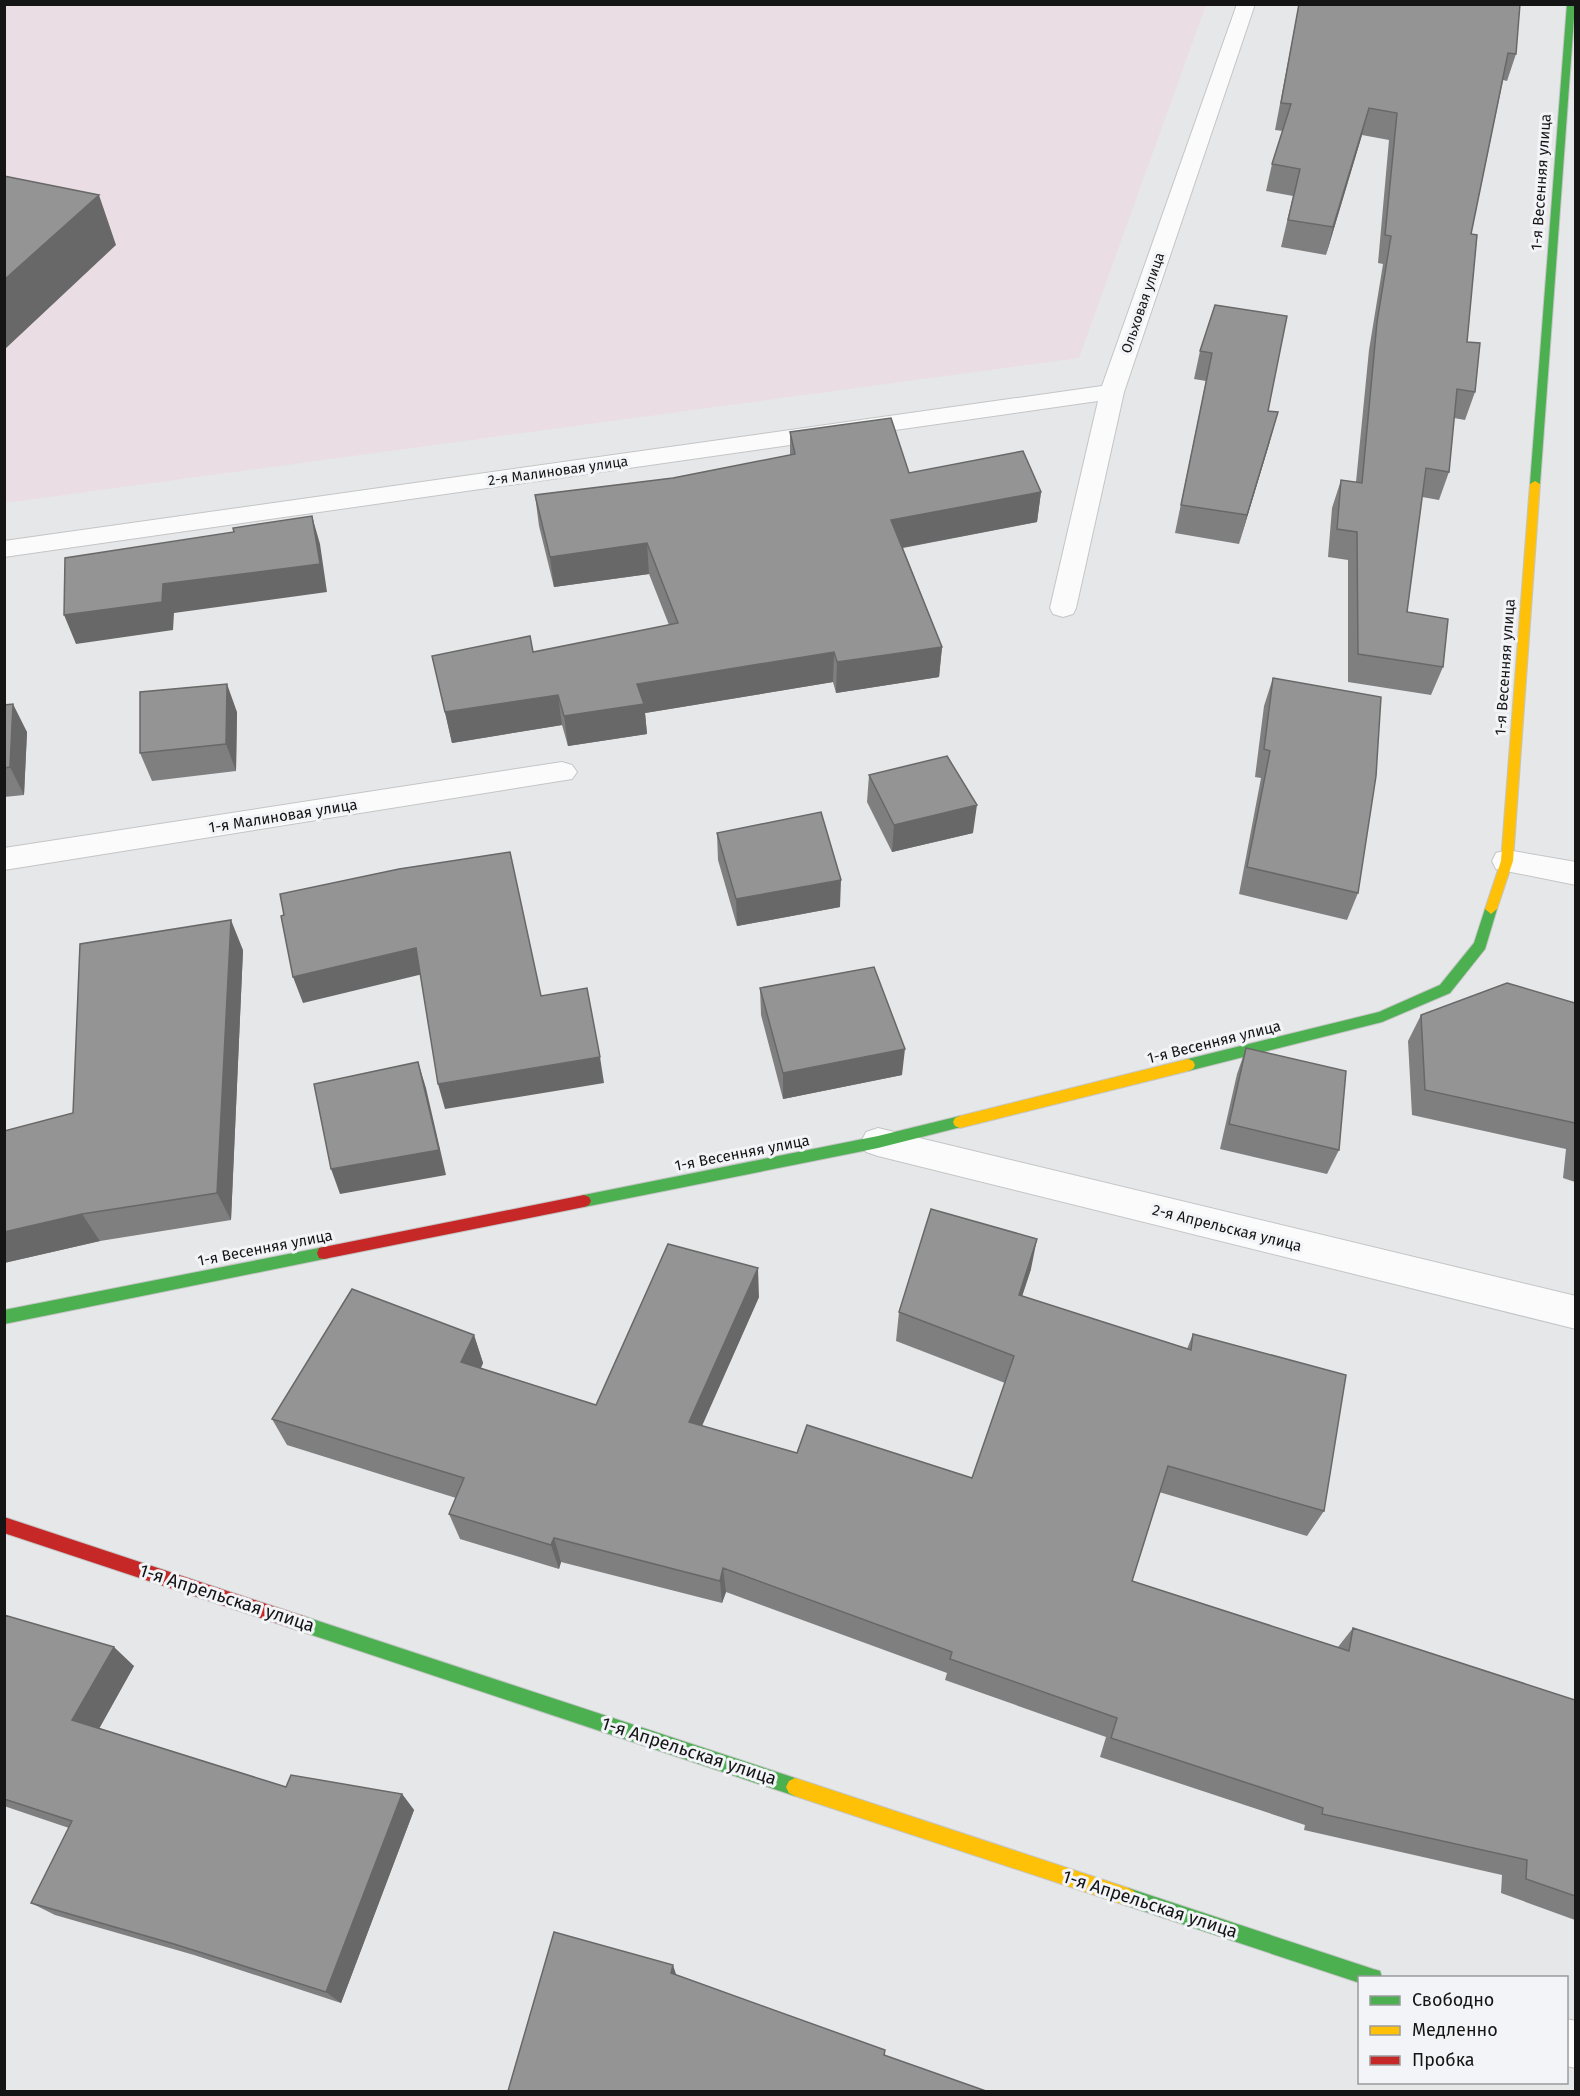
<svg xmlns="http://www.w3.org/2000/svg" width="1580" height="2096" font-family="'Fira Sans',sans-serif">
  <rect width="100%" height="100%" fill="#e6e7e8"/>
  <path fill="#eadde4" d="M4,5H1206L1079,358L5,503Z"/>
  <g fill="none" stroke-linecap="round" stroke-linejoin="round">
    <defs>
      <path id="street" d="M1237,4H1255L1124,392L1076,608L1073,614L1063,617L1053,614L1050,608L1098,401L4,557V541L1102,386Z
        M562,762L572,765L577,772L572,779L4,870V848Z
        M1507,850L1576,862V885L1496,869L1492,861L1496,853Z
        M878,1128L1576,1296V1329L878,1156L866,1152L861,1142L866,1132Z
        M1566,2019L1576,2021V2068L1566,2066Z"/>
      <path id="fast" d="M1567,4H1575L1540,484L1535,487L1530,484Z
        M1491,904L1497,909L1485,949L1450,993L1382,1022L1188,1071L1183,1069L1181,1065L1183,1061L1188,1059L1379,1012L1440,985L1474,943L1485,909Z
        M960,1116L965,1118L967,1122L965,1126L878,1148L584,1207L579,1205L577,1201L579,1197L584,1195L878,1136Z
        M324,1247L329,1248L331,1253L329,1258L324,1259L4,1324V1310Z
        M300,1615L795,1778L801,1781L804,1787L801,1793L795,1796L294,1629L292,1623L294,1617Z
        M1128,1888L1373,1969L1380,1971L1382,1978H1360V1983L1128,1906L1122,1903L1119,1897L1122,1891Z"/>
      <path id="slow" d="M1535,481L1540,484L1513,861L1497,909L1491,914L1485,909L1501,861L1530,484Z
        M1188,1059L1193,1061L1195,1065L1193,1069L1188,1071L960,1128L955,1126L953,1122L955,1118L960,1116Z
        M795,1778L1128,1888L1134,1891L1137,1897L1134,1903L1128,1906L795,1796L789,1793L786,1787L789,1781Z"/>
      <path id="jam" d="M584,1195L589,1197L591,1201L589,1205L584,1207L324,1259L319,1258L317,1253L319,1248Z
        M4,1517L300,1615L306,1617L308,1623L306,1629L300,1631L4,1533Z"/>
    </defs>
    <use href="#street" stroke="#c4c5c6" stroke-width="2"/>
    <use href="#fast" stroke="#c4c5c6" stroke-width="2"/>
    <use href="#slow" stroke="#c4c5c6" stroke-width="2"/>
    <use href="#jam" stroke="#c4c5c6" stroke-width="2"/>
    <use href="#street" fill="#fbfbfc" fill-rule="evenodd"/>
    <use href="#fast" fill="#4caf50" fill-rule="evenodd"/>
    <use href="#slow" fill="#ffc107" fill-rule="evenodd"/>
    <use href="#jam" fill="#c62828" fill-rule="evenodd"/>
  </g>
  <path fill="#7f7f80" d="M1299,4L1516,54L1507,81L1503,80L1471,234L1467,342L1475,392L1465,420L1454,418L1449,472L1439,500L1422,497L1407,612L1443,667L1431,695L1348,682V560L1328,557L1332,508L1341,480L1356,482L1369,350L1383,264L1378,263L1389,140L1362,135L1326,255L1281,247L1293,196L1266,191L1272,164L1283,131L1275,130Z
    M1215,305L1270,441L1239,544L1175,533L1206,381L1194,379L1200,351Z
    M790,432L909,473L1041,492L1037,522L903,548L942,647L939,677L836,693L833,682L645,713L647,734L568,746L562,725L452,743L432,656L533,652L669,625L649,574L554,587L539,526L535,495L673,478L790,455Z
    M1273,678L1358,893L1347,920L1239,894L1261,778L1255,777L1264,706Z
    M4,705L27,732L24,795L4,797Z
    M237,712L236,771L152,781L140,753Z
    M869,775L973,833L892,852L867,802Z
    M717,833L840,907L737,926L718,860Z
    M243,950L231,1220L100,1241L4,1263L73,1113Z
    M760,988L902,1075L783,1099L761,1015Z
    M1575,1003V1182L1563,1178L1566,1149L1412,1115L1408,1041L1421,1015Z
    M1246,1048L1339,1150L1327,1174L1220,1149L1237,1074Z
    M1031,1269L1022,1296L1187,1349L1193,1334L1324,1511L1307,1536L1159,1492L1132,1581L1338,1647L1353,1628L1575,1700V1920L1501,1893L1502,1875L1304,1830L1305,1825L1100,1757L1106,1737L945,1680L947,1673L726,1592L722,1603L561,1562L559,1569L460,1539L449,1514L456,1498L287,1445L272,1419L474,1335L483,1363L481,1368L596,1405L759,1297L702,1426L797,1453L972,1478L1005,1383L896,1341L899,1312Z
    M4,1615L134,1666L99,1728L286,1787L402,1794L414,1810L341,2003L194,1955L55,1915L31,1903L69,1828L4,1806Z"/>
  <path fill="#686868" d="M1369,108L1362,135L1326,255L1333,227Z
    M99,195L116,245L4,350V280Z
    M1278,412L1270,441L1239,544L1247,515Z
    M1041,492L1037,522L890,550L891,520Z
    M312,516L320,544L327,592L174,613L173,630L76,644L64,615L163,584Z
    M647,543L649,574L554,587L550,557Z
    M942,647L939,677L836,693L837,662Z
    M834,652L833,682L645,713L647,734L568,746L564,716L637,684Z
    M227,684L237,712L236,771L226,744Z
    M558,695L562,725L452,743L445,712Z
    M13,704L27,732L24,795L10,767Z
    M977,805L973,833L892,852L894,825Z
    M841,880L840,907L737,926L736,899Z
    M231,920L243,950L231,1220L217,1193Z
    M416,948L423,974L303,1003L293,977Z
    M905,1049L902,1075L783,1099V1073Z
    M600,1057L604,1083L445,1109L438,1084Z
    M418,1062L426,1088L446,1175L340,1194L331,1169Z
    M82,1214L100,1241L4,1263V1232Z
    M1037,1239L1031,1269L1013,1324L1019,1295Z
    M758,1268L759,1297L692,1448L689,1422Z
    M474,1335L483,1363L471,1390L461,1362Z
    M554,1538L561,1562L559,1569L551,1545Z
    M723,1568L726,1592L722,1603L720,1581Z
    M114,1647L134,1666L94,1738L72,1720Z
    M402,1794L414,1810L341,2003L326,1992Z
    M673,1965L677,1977L671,1973Z"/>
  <path fill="#949495" stroke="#686868" stroke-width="1.5" d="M1299,4H1520L1516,54L1508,53L1471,234L1477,235L1467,342L1480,343L1475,392L1457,389L1449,472L1426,468L1407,612L1448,619L1443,667L1358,654L1357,532L1337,529L1341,480L1362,483L1377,322L1391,236L1385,235L1397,113L1369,108L1333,227L1288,220L1300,169L1272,164L1291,104L1281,103Z
    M4,176L99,195L4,280Z
    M1215,305L1287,316L1268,411L1278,412L1247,515L1181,505L1212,353L1200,351Z
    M891,418L909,473L1023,451L1041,492L891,520L942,647L837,662L834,652L637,684L644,704L564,716L558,695L445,712L432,656L530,636L533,652L678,623L647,543L550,557L535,495L673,478L795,454L790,432Z
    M312,516L320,564L163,584L162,602L64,615L65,558L234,532L233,528Z
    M1273,678L1381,697L1376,776L1358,893L1247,867L1270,751L1264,749Z
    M227,684L226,744L140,753V692Z
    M13,704L10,767L4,768V705Z
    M947,756L977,805L894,825L869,775Z
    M821,812L841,880L736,899L717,833Z
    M510,852L541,996L587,988L600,1057L438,1084L416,948L293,977L281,916L284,915L280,894L399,869Z
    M231,920L217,1193L82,1214L4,1232V1131L73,1113L80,944Z
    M874,967L905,1049L783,1073L760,988Z
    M1507,983L1575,1003V1123L1425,1090L1421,1015Z
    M1246,1048L1346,1071L1339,1150L1229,1124Z
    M418,1062L439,1150L331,1169L314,1084Z
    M931,1209L1037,1239L1019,1295L1191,1350L1193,1334L1346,1375L1324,1511L1168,1466L1132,1581L1349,1651L1353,1628L1575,1700V1896L1526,1879L1527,1860L1322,1814L1323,1808L1111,1738L1117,1718L950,1659L952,1652L723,1568L720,1581L554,1538L551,1545L449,1514L464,1478L272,1419L352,1289L474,1335L461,1362L596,1405L668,1244L758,1268L689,1422L797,1453L807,1425L972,1478L1014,1356L899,1312Z
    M4,1615L114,1647L72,1720L286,1787L291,1775L402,1794L326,1992L174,1944L31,1903L72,1821L4,1799Z
    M554,1932L673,1965L671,1973L885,2050L884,2055L986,2091H508Z"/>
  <g text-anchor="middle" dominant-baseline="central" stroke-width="6" stroke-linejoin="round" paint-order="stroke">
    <g font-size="14" fill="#151516" stroke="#f2f4f7">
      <text transform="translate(1143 303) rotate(-71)">Ольховая улица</text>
      <text transform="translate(558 471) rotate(-8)">2-я Малиновая улица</text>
    </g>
    <g font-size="15" fill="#151516" stroke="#f2f4f7">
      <text transform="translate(1541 182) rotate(-86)">1-я Весенняя улица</text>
      <text transform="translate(1505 667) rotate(-86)">1-я Весенняя улица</text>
      <text transform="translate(283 816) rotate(-9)">1-я Малиновая улица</text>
      <text transform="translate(1214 1042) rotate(-14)">1-я Весенняя улица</text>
      <text transform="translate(742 1153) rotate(-11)">1-я Весенняя улица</text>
      <text transform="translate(1227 1228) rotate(14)">2-я Апрельская улица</text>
      <text transform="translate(265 1248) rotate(-11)">1-я Весенняя улица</text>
    </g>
    <g font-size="18" fill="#151516" stroke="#f2f4f7">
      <text transform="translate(227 1598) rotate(18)">1-я Апрельская улица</text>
      <text transform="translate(689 1751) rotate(18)">1-я Апрельская улица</text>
      <text transform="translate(1150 1904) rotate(18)">1-я Апрельская улица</text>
    </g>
  </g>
  <rect width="1580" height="2096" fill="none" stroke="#151516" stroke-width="12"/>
  <rect x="1358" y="1976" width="210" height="108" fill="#f2f4f7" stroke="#9a9b9d" stroke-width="1.5"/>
  <rect x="1370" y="1996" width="30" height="9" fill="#4caf50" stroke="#9a9b9d" stroke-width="1.5"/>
  <text x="1412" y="2006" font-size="18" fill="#151516">Свободно</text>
  <rect x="1370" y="2026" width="30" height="9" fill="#ffc107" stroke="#9a9b9d" stroke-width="1.5"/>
  <text x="1412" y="2036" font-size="18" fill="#151516">Медленно</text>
  <rect x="1370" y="2056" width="30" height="9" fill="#c62828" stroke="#9a9b9d" stroke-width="1.5"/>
  <text x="1412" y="2066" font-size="18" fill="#151516">Пробка</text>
</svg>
